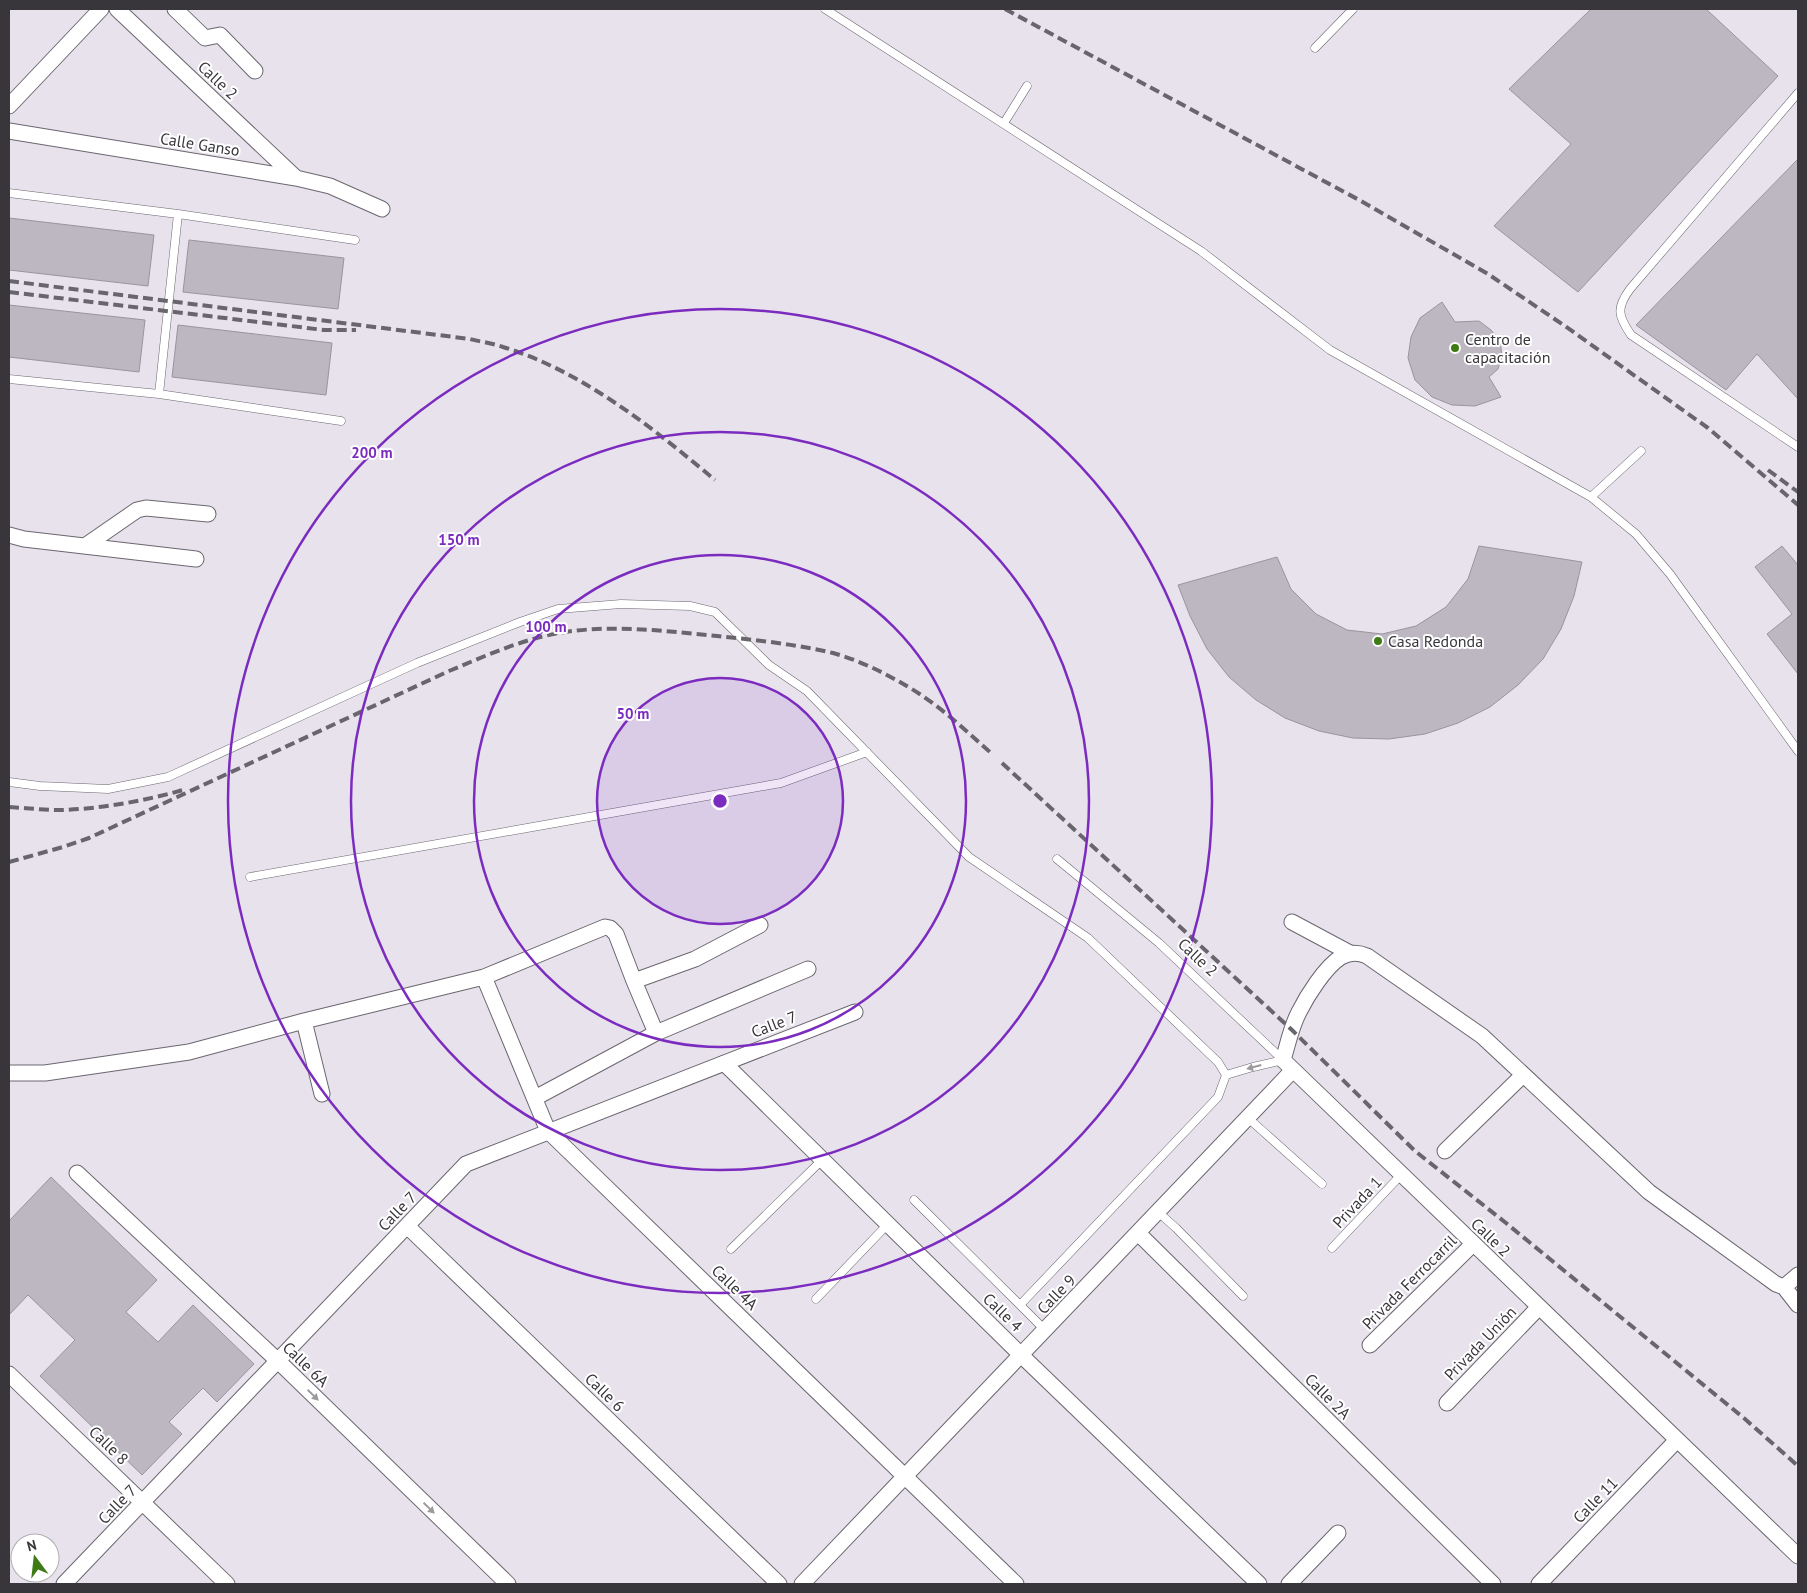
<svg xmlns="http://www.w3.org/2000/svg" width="1807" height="1593" font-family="'PT Sans',sans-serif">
  <rect width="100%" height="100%" fill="#e8e2ed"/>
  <path fill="#bdb7c2" stroke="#99949e" d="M1591,9H1706L1778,76L1578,292L1494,226L1571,144L1509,89Z
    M1798,159V399L1757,354L1726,390L1636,325Z
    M9,218L154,235L148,286L9,270Z
    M189,240L344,258L338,309L183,292Z
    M1442,302L1455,322L1479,321L1491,330L1500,341L1502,356L1498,369L1489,377L1501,397L1475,406L1452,405L1432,397L1415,380L1408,358L1411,337L1420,318Z
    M9,305L145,320L139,372L9,357Z
    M178,325L332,343L326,395L172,377Z
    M1479,546L1582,562L1574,596L1561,629L1543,659L1518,685L1490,707L1458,723L1425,734L1389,739L1353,738L1319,731L1285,718L1256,700L1229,677L1207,649L1190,616L1178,585L1277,557L1291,589L1316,614L1347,630L1382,634L1416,626L1446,607L1468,579Z
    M1782,546L1798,565V674L1767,634L1792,614L1755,567Z
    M51,1177L157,1280L126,1312L158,1342L193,1305L254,1364L217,1402L203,1388L169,1422L182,1434L142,1475L40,1376L75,1340L28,1295L9,1315V1221Z"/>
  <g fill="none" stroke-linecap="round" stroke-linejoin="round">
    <defs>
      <path id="service" d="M825,9L1201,251L1330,350L1591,497L1636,534L1670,574L1798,751
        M1315,48L1353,9
        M1798,93L1630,289C1616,308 1618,316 1631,335L1798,447
        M1004,123L1027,86
        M9,193L178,214L355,240
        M9,379L159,394L341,421
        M159,394L178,214
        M1591,497L1641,451
        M9,782L40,786L108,789L168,777L417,663L520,622L558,609L621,604L690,606L715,612L769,665L807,691L969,857L1088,938L1218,1062L1226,1075L1218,1097L1020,1305L914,1200
        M1057,859L1159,943L1283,1060
        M250,877L781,783L867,752
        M1226,1075L1253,1067L1283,1060
        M1248,1118L1322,1184
        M1158,1212L1176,1228L1243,1296
        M1332,1248L1401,1175
        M731,1249L822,1160
        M816,1299L888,1224
        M1020,1305L1045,1330"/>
      <path id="minor" d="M117,9L296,178
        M175,9L205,38L220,35L255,71
        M9,106L101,9
        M9,131L296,178L330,186L382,209
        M9,535L24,539L196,559
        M85,546L137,510L146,508L208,514
        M1292,922L1350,953
        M484,977L548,1131L1016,1584
        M634,981L695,959L760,925
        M304,1021L322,1094
        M724,1063L1021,1355L1259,1584
        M9,1073H45L189,1052L304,1021L484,977L605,927L610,928L616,934L634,981L656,1033
        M535,1098L656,1033L808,969
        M1445,1151L1523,1075
        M77,1173L278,1361L508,1584
        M407,1226L779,1584
        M1138,1233L1493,1584
        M1784,1287L1798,1275
        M1798,1305L1784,1287L1776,1284L1649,1192L1482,1036L1367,956C1358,952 1350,952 1341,957C1325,967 1307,996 1299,1012C1291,1027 1288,1044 1283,1060L1798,1556
        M1370,1345L1473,1244
        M9,1374L227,1584
        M1447,1403L1539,1307
        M64,1584L466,1164L855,1012
        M802,1584L1293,1070
        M1289,1584L1338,1533
        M1539,1584L1677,1440"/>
    </defs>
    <use href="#service" stroke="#6b666f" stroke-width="9"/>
    <use href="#minor" stroke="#6b666f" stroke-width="17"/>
    <use href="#service" stroke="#fff" stroke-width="8"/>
    <use href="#minor" stroke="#fff" stroke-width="15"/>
    <path stroke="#69656c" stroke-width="4" stroke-dasharray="10 5" stroke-linecap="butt" d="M1005,9L1361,201L1488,274L1565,326L1708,428L1798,505
      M9,281L470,339C481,342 492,343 503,347C582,371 653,428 715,480
      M9,292L324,330H356
      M1768,470L1798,492
      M1002,763L1292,1030L1415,1151L1506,1223L1745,1419L1798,1466
      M9,807C26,808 43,810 60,810C100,809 144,801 183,790
      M9,862L63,847L89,838L449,671C485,656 520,640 559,633C611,624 665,631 717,636C755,640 795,644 833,653C858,660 883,672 905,685C937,703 964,729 991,753"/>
  </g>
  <defs><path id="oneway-solid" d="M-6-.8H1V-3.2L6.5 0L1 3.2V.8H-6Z" transform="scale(1.25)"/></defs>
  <g fill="#9c9a9d">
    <use href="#oneway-solid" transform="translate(1254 1067) rotate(165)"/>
    <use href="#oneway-solid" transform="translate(313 1395) rotate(44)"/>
    <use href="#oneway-solid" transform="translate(429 1508) rotate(44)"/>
  </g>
  <circle cx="720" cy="801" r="123" fill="#7b2cbf" fill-opacity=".12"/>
  <g fill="none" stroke="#7b2cbf" stroke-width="2.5">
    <circle cx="720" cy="801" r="123"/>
    <circle cx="720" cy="801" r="246"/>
    <circle cx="720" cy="801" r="369"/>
    <circle cx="720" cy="801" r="492"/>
  </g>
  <g fill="#3f7b14" stroke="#fff" stroke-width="2">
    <circle cx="1455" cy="348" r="5"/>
    <circle cx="1378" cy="641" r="5"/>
  </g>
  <g text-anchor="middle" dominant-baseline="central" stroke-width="4" stroke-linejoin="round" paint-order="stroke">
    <g font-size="16" fill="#39363b" stroke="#fff">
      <text transform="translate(218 80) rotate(43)">Calle 2</text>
      <text transform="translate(200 144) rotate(9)">Calle Ganso</text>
      <text transform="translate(1198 957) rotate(43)">Calle 2</text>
      <text transform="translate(774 1024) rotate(-21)">Calle 7</text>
      <text transform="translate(1357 1202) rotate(-47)">Privada 1</text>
      <text transform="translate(397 1211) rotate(-46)">Calle 7</text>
      <text transform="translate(1491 1237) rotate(44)">Calle 2</text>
      <text transform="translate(1409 1282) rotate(-45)">Privada Ferrocarril</text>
      <text transform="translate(735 1287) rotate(44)">Calle 4A</text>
      <text transform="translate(1056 1294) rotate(-46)">Calle 9</text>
      <text transform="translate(1003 1312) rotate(44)">Calle 4</text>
      <text transform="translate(1480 1343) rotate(-46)">Privada Unión</text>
      <text transform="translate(306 1364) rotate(44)">Calle 6A</text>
      <text transform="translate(605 1392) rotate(44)">Calle 6</text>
      <text transform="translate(1328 1396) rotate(45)">Calle 2A</text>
      <text transform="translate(109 1445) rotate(44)">Calle 8</text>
      <text transform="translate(1595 1500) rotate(-46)">Calle 11</text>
      <text transform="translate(117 1504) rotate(-46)">Calle 7</text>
    </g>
    <g font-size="16" fill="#39363b" stroke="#fff" text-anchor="start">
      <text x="1465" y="339">Centro de<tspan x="1465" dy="18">capacitación</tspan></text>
      <text x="1388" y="641">Casa Redonda</text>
    </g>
  </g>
  <circle cx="720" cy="801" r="8" fill="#7b2cbf" stroke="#fff" stroke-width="2.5"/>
  <g font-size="15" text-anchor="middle" font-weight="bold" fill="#7b2cbf" stroke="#fff" stroke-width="4" stroke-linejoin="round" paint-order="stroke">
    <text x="372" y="458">200 m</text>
    <text x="459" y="545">150 m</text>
    <text x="546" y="632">100 m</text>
    <text x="633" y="719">50 m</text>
  </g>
  <rect width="1807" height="1593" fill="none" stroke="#39363b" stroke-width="20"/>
  <g transform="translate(35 1558) rotate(345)"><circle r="24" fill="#ffffff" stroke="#b0afb1"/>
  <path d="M0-4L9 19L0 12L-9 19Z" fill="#3f7b14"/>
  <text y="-8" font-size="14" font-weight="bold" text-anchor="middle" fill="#39363b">N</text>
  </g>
</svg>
